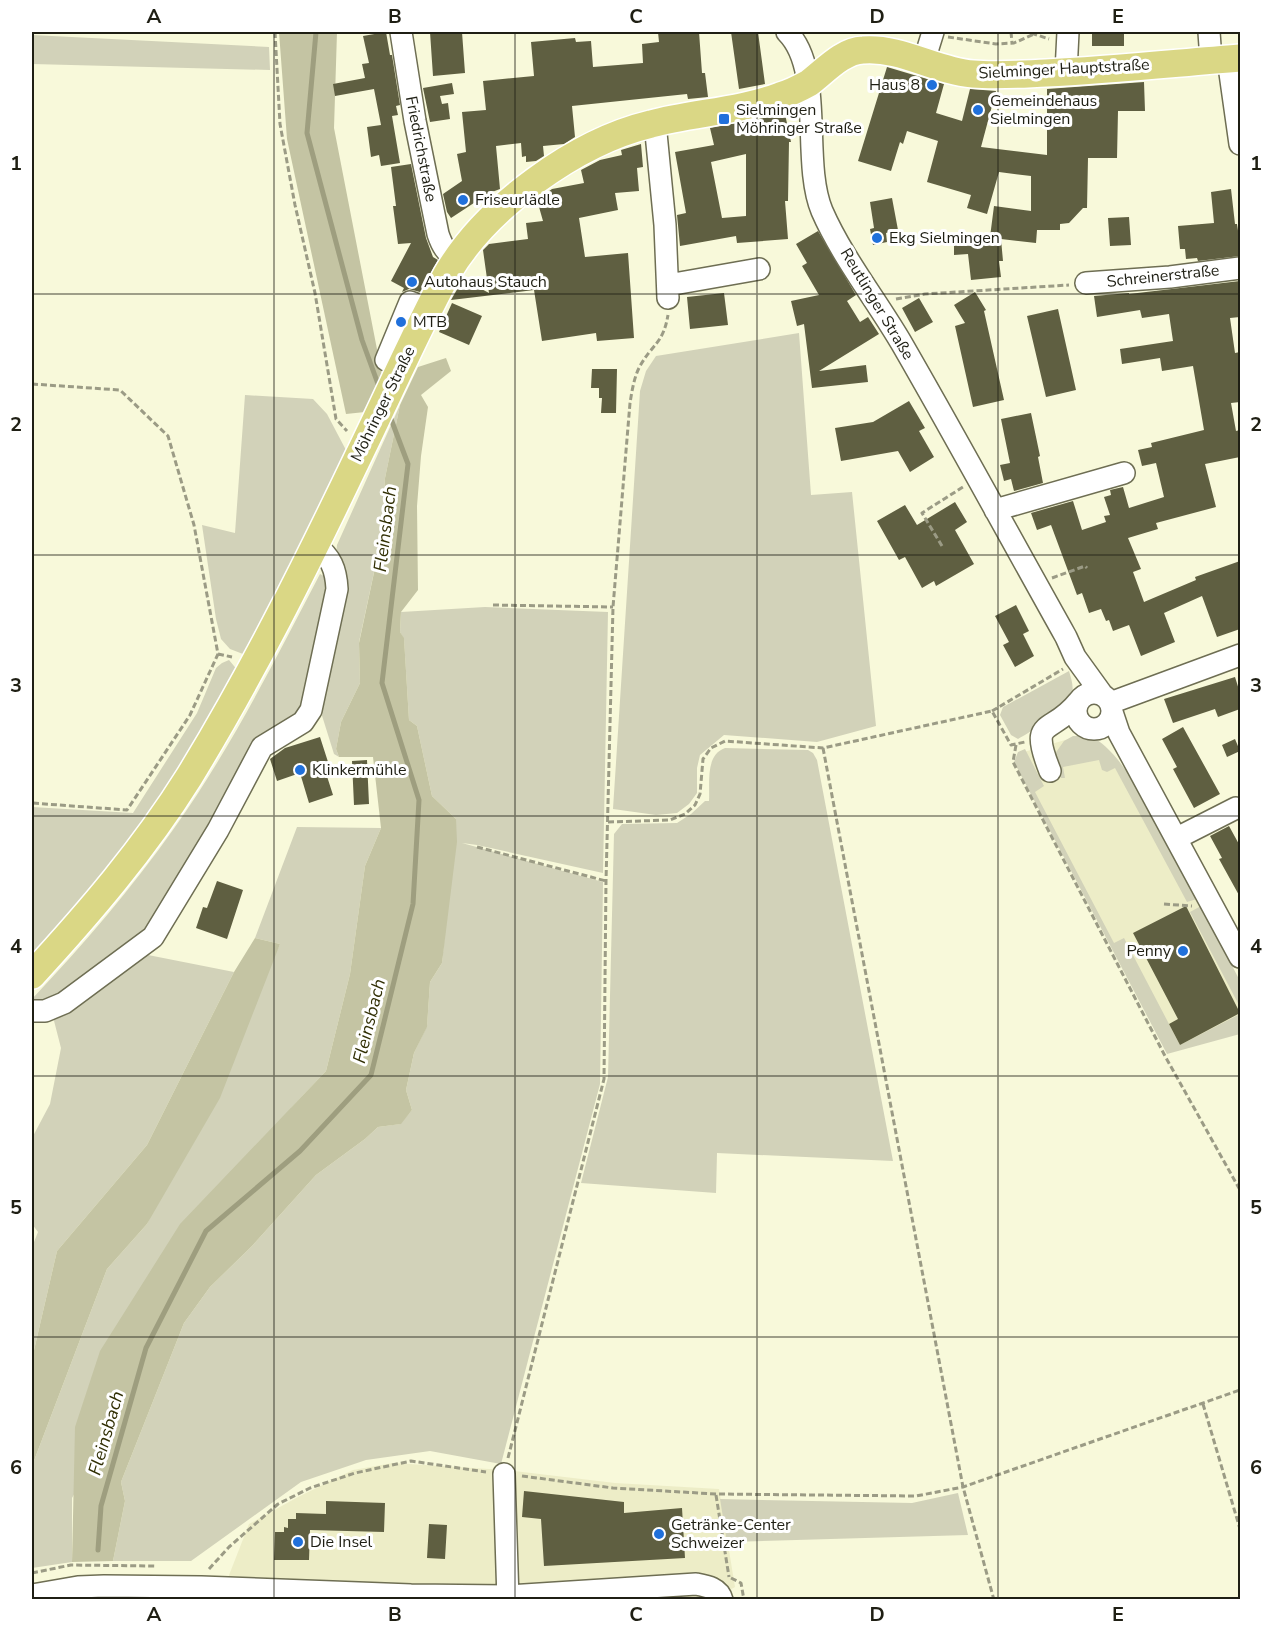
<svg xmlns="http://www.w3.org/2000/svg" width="1272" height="1631" font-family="'Nunito Sans',sans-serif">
  <rect width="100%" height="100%" fill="#f8f9da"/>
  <path fill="#ededc7" d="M1072,738L1107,749L1142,800L1240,982V1031L1168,1049L1020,769L1017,754Z
    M393,1463L505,1470L615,1483L719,1489L735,1587L721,1595L722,1600H225L224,1588L249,1524L298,1497L353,1470Z"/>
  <path fill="#d2d2b9" d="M32,35L269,47L270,70L32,64Z
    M799,333L811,495L852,492L876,726L817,742L724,735L700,755L697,768V793L689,804L677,813L656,815L613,809L640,391L646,371L656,356Z
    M245,395L313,399L327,414L347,452L251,651L243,654L230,649L221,639L216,619L202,525L235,533Z
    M400,405L385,478L382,535L359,642L360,683L341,722L336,749L339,757L334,754L319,706L337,545Z
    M320,574L326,577L328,585L307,700L299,715L262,740L148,933L79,990L32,1004V999C83,945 132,888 175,827C231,748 275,660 320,574Z
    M485,607L608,612L603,873L477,845L462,843L603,882L600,1084L501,1464L430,1451L366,1460L301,1482L191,1561H113L125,1501L121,1482L184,1323L210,1287L252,1246L316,1175L365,1139L378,1127L400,1124L412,1110L406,1090L414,1053L427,1026L430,982L442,963L456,819L432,796L417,726L409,720L404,639L400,632L401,612Z
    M229,660L239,672L150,815L32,961V807L133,813L197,713L216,668L222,663Z
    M1069,671C1071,678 1074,686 1072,694C1068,710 1032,731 1018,739L1011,735L1000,715L1003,707Z
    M1073,736C1079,736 1086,735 1091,737C1128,751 1178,863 1197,899L1187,902L1115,768L1107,772L1102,770L1099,760L1063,767L1065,778H1061L1058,772L1054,755L1064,741Z
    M725,748L808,750L813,753L817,760L893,1161L717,1153L716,1193L581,1183L608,1077L614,834L622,824L677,823L691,814L705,801H709C710,783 705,755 725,748Z
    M1025,749L1044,786L1035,792L1114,943L1124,938L1180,1045L1240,1014V1034L1167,1054L1014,762L1018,752Z
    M297,827L381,828L365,866L350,974L326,1071L292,1107L72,1498V1562L32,1568V1466L107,1269L147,1224L280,944L255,938Z
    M1201,906L1240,981V1007L1190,912Z
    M143,954L234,972L147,1145L57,1251L32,1359V1247L38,1232L32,1224V1138L50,1104L61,1048L52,1013Z
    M958,1493L968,1535L727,1542L720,1499L912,1503Z"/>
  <path fill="#c4c4a3" d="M279,32H337L334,128L382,375L365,412L346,414L287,139Z
    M446,358L451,371L421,395L428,407L421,456L417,506L418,590L401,612L400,632L404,638L409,720L417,726L432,796L456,819L457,842L442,963L430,982L427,1027L414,1053L406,1090L412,1110L401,1124L378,1127L365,1139L316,1175L252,1246L210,1287L184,1323L121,1482L125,1501L113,1561L72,1562L75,1427L100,1351L180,1224L326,1071L350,974L365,866L381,828L373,757H339L336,749L341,722L360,683L359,643L382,535L385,478L400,405L418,367Z
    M255,938L280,944L220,1098L147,1224L107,1269L32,1466V1359L57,1251L147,1145L234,972Z"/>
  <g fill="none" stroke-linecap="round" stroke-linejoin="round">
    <path stroke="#9e9e7f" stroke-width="5" d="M316,32L307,133L362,340L378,384
      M98,1550L101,1506L146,1348L206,1231L300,1151L371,1075L413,904L419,800L382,683L408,464L391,419"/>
  </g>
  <path fill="#5f5f41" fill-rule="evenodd" d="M386,32L390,55H392L400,105L396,106L398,115L392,116L400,163L381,166L379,155L371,157L367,127L381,125L374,89L335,96L333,84L365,78L362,64L369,63L363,36Z
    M430,32H462L465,73L433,76Z
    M658,32H699L702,73H705L708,97L688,99L687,94L572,106L575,137L564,144L543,146L544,156L536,161L526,162V156L522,157L521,143L496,146L500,189L492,192L493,196L483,197L451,218L447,212L443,194L462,181L457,154L466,152L462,112L486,110L483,81L534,76L531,42L575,38L576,42L591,41L593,67L643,63L642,44L659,42Z
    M731,32H758L765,84L739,89Z
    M1092,32H1124V46H1092Z
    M887,67L944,84L936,113L962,121L970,89L996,91L981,147L1047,155V89L1144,82L1145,111H1118L1117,158H1088L1087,208H1083L1069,223L1060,224V230H1037L1036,243L1001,239L1003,261H999L1001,277L971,280L968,254L954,255V246L958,237L996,238L990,237L994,206L1031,211V176L999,172L987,214L967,208L971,195L927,182L938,141L907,131L903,144L900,142L891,171L858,161Z
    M452,83L454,94L440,96L442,104L448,103L450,119L430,122L423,88Z
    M785,114L791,142H789L788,201H785L788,239L737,243L736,236L680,246L677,215L686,213L675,152L714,145L710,128ZM746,154V216L722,218L711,162Z
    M641,144L643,167L637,168L639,191L615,193L618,210L579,218L585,257L628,253L634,338L597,341L596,333L542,341L534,290L451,300L463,279L489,293L483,250L489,244L528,239L526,223L543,221L537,200L552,189L584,183L581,170L600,160L622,155L621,150Z
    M411,164L426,238L433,257L438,260L420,292L409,289L402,292L404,288L391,281L411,243L398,244L393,206H396L391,167Z
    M1231,189L1235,224H1237L1240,244V256L1198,261L1197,258L1186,259L1185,249H1180L1178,226L1214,223L1211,192Z
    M892,198L898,230L886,233L887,242L873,245L870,229L874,228L870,202Z
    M1129,217L1131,245L1110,246L1108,218Z
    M818,231L856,295L847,301L860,322L868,317L879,334L819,371L866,365L868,382L812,388L804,324L797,326L791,301L819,295L802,266L807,263L796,244Z
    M1240,281V317L1230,318L1235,353L1240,352V402L1231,403L1236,431L1240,430V457L1205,464L1216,507L1156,523L1158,529L1128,538L1141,569L1133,572L1144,602L1196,580L1195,577L1240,561V629L1217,637L1202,596L1164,613L1175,642L1141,656L1129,625L1113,631L1109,620L1106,621L1101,609L1089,613L1082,593L1077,595L1051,525L1037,530L1031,513L1073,501L1082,530L1106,522L1104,516L1110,515L1104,497L1111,495L1110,490L1123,487L1129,508L1164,497L1156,463L1142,466L1138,450L1152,447L1151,443L1204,430L1193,366L1162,371L1160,358L1122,364L1120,349L1173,341L1169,314L1142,318L1140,310L1097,317L1094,296L1129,293V294Z
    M975,292L986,310L984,311L1004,400L973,407L955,326L965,323L954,305Z
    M724,293L728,325L690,329L687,297Z
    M919,298L933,322L915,332L902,308Z
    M452,303L482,316L469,345L439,332Z
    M1058,309L1076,390L1046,397L1027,316Z
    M592,369H617L616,413H601L602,398H599V388H591Z
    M909,401L925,428L919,431L934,457L910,472L898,451L841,461L835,428L873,422Z
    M1031,413L1040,456L1038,457L1043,483L1014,491L1011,479L1004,481L1000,465L1010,463L1001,419Z
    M955,502L967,522L955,530L974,564L936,586L934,581L922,588L905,557L899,560L877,521L905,505L917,525Z
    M1016,605L1029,631L1023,634L1034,656L1015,667L1003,645L1009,642L995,616Z
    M1235,677L1240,693V709L1218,717L1215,709L1173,723L1164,699Z
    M1183,727L1220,794L1194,808L1173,769L1177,767L1162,739Z
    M320,737L329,765L324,767L333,795L309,803L300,773L277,781L270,759L285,748Z
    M1235,739L1240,751L1227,757L1222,745Z
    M367,760L369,804L354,805L352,761Z
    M1229,826L1240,846V897L1219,859L1222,858L1210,836Z
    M217,881L243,890L227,939L196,928L203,907L207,908Z
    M1186,906L1240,1013L1180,1045L1169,1024L1178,1019L1133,933Z
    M524,1491L624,1502V1513L682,1508L685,1558L544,1566L541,1519L522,1517Z
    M326,1501L385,1503L384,1532L310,1530L309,1560H274L275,1532H284V1527L288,1528V1519H296V1513L326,1514Z
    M429,1524L447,1525L445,1559L427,1558Z"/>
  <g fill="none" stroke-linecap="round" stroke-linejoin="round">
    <defs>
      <path id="minor" d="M401,32L415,121L438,234C442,246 446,252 456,259
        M787,32C825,70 801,161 822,211C842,257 877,301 902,344C958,441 1011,539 1066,637L1075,657L1101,693
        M1209,32L1211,60
        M1228,59L1240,144
        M924,61L933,32
        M1066,72L1068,32
        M655,123L665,225L668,298
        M1086,283L1170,277L1240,268
        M668,285L759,269
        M401,367L386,360L410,302L429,309
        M995,510L1124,473
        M1076 711a18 18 0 1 1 36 0a18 18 0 1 1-36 0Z
        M1110,703L1240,655
        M1112,712L1119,733L1240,957
        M1050,771C1028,716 1051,736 1078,702
        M1177,838L1236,808
        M32,1011H45L64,1003L153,937L218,830L262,747L303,722L311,710L337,589C336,569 331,557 315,545
        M504,1474L508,1600
        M32,1595L78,1587L104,1586L201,1587L411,1595L508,1596L696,1584C707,1586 719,1588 722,1600"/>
      <path id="major" d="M32,975C89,913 144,849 189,777C252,674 306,566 358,457C388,396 415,333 447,274C486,207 576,142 651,124C692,113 741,111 780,96C790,93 800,88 809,83C825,71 842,51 863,50C902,47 935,71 973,74C997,76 1022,74 1046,73C1111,70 1176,63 1240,58"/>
    </defs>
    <use href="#minor" stroke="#6e6e53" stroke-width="24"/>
    <use href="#major" stroke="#fff" stroke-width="30"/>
    <path stroke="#9b9b85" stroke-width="3" stroke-dasharray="6 3" stroke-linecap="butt" d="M275,32L280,124L295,205L315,293L336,419L347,431
      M1011,32L1012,43
      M1032,32L1034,34L1049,39
      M948,37L996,44L1014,43L1034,34
      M896,299L925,294L1069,285
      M32,384L120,390L168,436L194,525L218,654L190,715L127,810L32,803
      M942,546L922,513L963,487
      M1052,578L1085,566L1087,568
      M493,605L613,607
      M218,654L232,657
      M992,711L1063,669
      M1016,745L1013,762L1165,1056L1240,1190
      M823,748L963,1487L994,1600
      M608,822L670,820L685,814L695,805L700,794L703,759L711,748L725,741L823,748L992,711L1011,745L1025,742
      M477,847L606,881
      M1164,904L1192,906
      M1203,1404L1240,1529
      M508,1458L604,1079L606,881L613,607L630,403C632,391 634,377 640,366C653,343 663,344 668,315
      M522,1476L613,1488L716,1494L916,1496L963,1487L1240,1390
      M716,1495L729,1577
      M209,1569L229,1547L278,1504L310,1488L355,1473L411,1461L486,1472
      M32,1573L71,1565L155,1566
      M731,1578L741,1583L744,1600"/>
    <use href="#minor" stroke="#fff" stroke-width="21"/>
    <use href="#major" stroke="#dad785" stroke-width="27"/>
  </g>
  <path fill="none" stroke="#1f1f14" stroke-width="1.5" stroke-opacity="0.55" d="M274,32V1600M515,32V1600M757,32V1600M998,32V1600M32,294H1240M32,555H1240M32,816H1240M32,1076H1240M32,1337H1240"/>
  <g fill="#2070db" stroke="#fff" stroke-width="2">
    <circle cx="932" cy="85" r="6"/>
    <circle cx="978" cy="110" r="6"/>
    <rect x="718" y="113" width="12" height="12" rx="3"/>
    <circle cx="463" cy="200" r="6"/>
    <circle cx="877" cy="238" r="6"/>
    <circle cx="412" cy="282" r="6"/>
    <circle cx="401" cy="322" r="6"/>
    <circle cx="300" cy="770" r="6"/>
    <circle cx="1183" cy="951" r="6"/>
    <circle cx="659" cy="1534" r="6"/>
    <circle cx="298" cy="1542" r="6"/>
  </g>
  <g text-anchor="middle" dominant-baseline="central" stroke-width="6" stroke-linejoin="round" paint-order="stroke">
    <g font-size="16" fill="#1f1f14" stroke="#fff">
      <text transform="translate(1064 69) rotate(-3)">Sielminger Hauptstraße</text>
      <text transform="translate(421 149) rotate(79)">Friedrichstraße</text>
      <text transform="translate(1163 276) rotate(-6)">Schreinerstraße</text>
      <text transform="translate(877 304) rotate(59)">Reutlinger Straße</text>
      <text transform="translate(383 404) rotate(-64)">Möhringer Straße</text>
    </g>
    <g font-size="16" fill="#1f1f14" stroke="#fff" text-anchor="start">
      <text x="920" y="85" text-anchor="end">Haus 8</text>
      <text x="990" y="101">Gemeindehaus<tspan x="990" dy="18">Sielmingen</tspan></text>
      <text x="736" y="110">Sielmingen<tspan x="736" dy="18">Möhringer Straße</tspan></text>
      <text x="475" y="200">Friseurlädle</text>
      <text x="889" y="238">Ekg Sielmingen</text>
      <text x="424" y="282">Autohaus Stauch</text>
      <text x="413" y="322">MTB</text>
      <text x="312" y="770">Klinkermühle</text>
      <text x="1171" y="951" text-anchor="end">Penny</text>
      <text x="671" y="1525">Getränke-Center<tspan x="671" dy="18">Schweizer</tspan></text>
      <text x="310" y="1542">Die Insel</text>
    </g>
    <g font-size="18" font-style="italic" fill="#312f04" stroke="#fff">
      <text transform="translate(385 529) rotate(-83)">Fleinsbach</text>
      <text transform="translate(369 1021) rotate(-76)">Fleinsbach</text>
      <text transform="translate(106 1433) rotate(-74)">Fleinsbach</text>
    </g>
  </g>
  <rect width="1272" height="1631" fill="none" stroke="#ffffff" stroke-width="66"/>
  <rect x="33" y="33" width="1206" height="1565" fill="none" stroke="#1f1f14" stroke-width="2"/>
  <g font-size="20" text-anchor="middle" font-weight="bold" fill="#1f1f14">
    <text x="154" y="23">A</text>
    <text x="395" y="23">B</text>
    <text x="636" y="23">C</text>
    <text x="877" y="23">D</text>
    <text x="1118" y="23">E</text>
    <text x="16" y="170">1</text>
    <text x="1256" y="170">1</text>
    <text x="16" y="431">2</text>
    <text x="1256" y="431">2</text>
    <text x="16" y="692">3</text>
    <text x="1256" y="692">3</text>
    <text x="16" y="953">4</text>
    <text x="1256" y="953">4</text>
    <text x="16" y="1214">5</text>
    <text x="1256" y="1214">5</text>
    <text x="16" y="1474">6</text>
    <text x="1256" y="1474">6</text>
    <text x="154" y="1621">A</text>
    <text x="395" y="1621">B</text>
    <text x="636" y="1621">C</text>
    <text x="877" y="1621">D</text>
    <text x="1118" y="1621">E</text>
  </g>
</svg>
